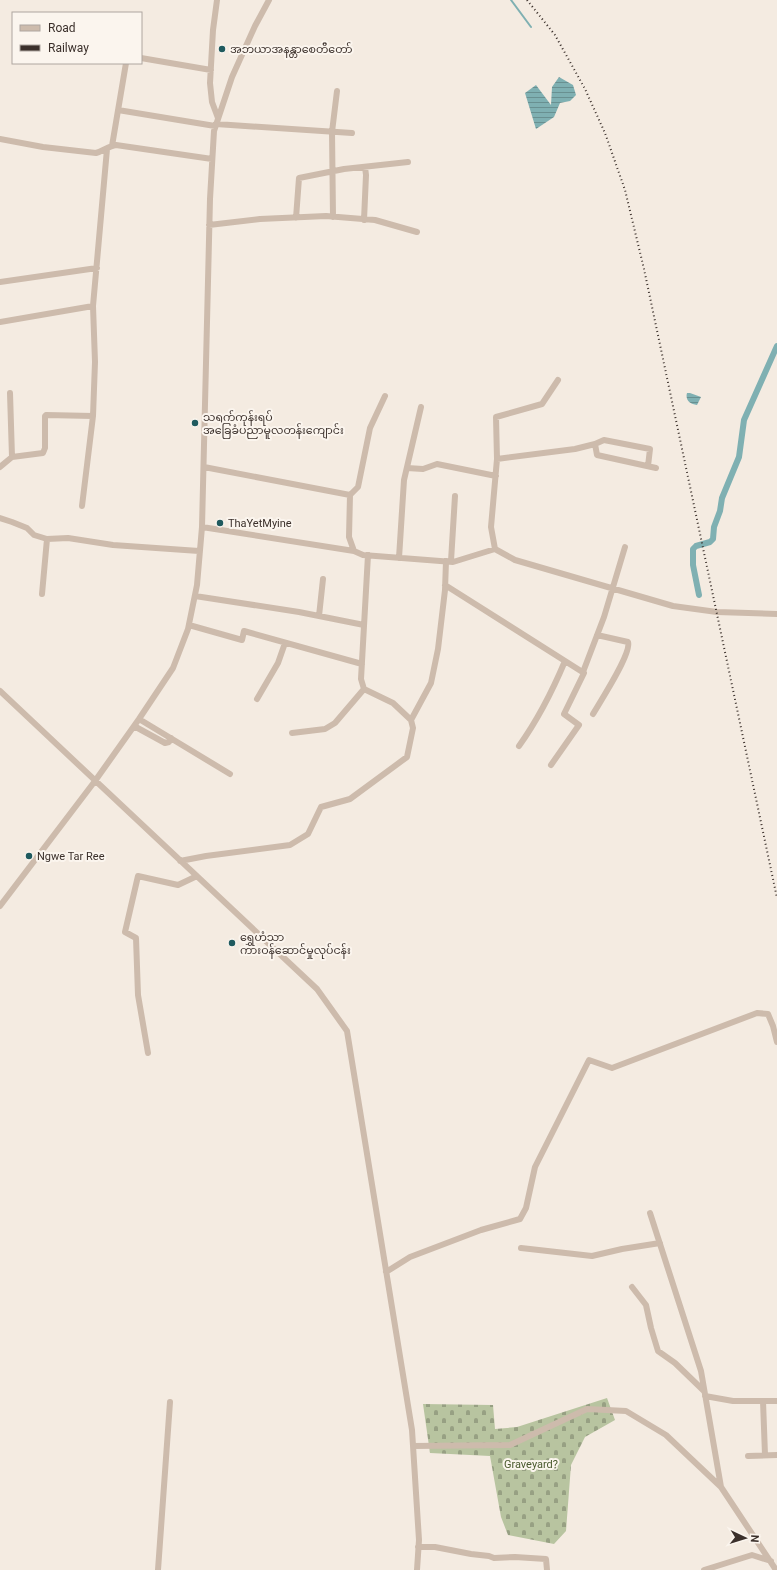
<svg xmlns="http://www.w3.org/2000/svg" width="777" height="1570" font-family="Roboto,'Noto Sans Myanmar',sans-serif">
  <defs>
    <pattern id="cemetery-stones" width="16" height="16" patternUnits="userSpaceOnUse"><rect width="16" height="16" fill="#b8c4a0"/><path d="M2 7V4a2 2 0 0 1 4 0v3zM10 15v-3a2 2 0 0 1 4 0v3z" fill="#97a083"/></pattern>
    <pattern id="water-rules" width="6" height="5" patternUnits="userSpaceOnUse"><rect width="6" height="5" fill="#7fb0b2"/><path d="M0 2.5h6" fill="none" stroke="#699091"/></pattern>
  </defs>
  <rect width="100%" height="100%" fill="#f4ebe1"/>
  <path fill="url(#cemetery-stones)" d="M607,1398L615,1420L585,1437L571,1465L566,1531L554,1544L508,1535L501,1517L490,1456L430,1453L423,1404L493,1405L495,1429L517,1427Z"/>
  <path fill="url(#water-rules)" d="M559,77L573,85L576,95L570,101L560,103L554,117L536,129L525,93L536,85L551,105L552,87Z
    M687,393H690L701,397L697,405C690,404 685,400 687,393Z"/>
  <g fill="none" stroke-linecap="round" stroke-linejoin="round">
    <path stroke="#7fb0b2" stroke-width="2" d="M511,0L531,27"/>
    <path stroke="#7fb0b2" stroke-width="6" d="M699,595L693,565V549L696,546L710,542L713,539L714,527L720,511L722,498L739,457L744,420L777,346"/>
    <path stroke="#cdbbac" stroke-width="6" d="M217,0L213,30L210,83L212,102L218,118
      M141,58L211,70
      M118,110L215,126
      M216,124L352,133
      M0,139L43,147L96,153C103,151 109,146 116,145L212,159
      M112,146L126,63
      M333,217L332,132L337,91
      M296,218L299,178L344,169L408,162
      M364,220L366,175L365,167
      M209,225L260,219L326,216L375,220L417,232
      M0,282L97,268
      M0,322L93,306
      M10,393L12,457
      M595,444L604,440L650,449L648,466
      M497,459L575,449L595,444L597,455L656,468
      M0,467L12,457L43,453L45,448V416L46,415L93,416
      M204,467L350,495L349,537L354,551L363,555L453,562L495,549L515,560L673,606L717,612L777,614
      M407,468L423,469L437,464L496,476
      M350,495L358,487L370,428L385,396
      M82,506L93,416L95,362L93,306L107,149
      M0,518L12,522L27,528L34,535L47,539L68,538L113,545L199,551
      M202,527L354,551
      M495,549L491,527L497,459L496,417L542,404L558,380
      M368,555L361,679L364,689L393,703L411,720
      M399,558L404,480L421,407
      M451,561L455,496
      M445,585L584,673L564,714L579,725L551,765
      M42,594L47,539
      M195,596L299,612L364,625
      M319,616L323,579
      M189,625L242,640L244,631L362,664
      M583,672L604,617L625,547
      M0,691L317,989L347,1031L412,1430L419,1540L417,1570
      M257,699L278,663L285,643
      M593,714C600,702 632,653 628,642L597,635
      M139,719L230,774
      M134,726L165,743L169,742L171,738
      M292,733L325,729L335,723L364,689
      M519,746C539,718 552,692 565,661
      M180,861L206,856L290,845L308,834L321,807L350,799L407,757L413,728L411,720L431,683L438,649L445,590L446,561
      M0,906L95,781L139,719L173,668L188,629L197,585L202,527L210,199L214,131L232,77L255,26L269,0
      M148,1053L138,995L136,938L125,932L138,876L178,885L197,876
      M650,1213L701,1371L721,1487L776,1570
      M521,1248L592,1256L622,1249L660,1243
      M386,1272L410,1257L481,1230L520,1219L526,1208L535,1167L589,1060L612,1068L757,1013L768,1014L773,1026L777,1042
      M632,1287L646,1305L651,1328L658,1351L675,1363L704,1391
      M705,1396L733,1401H777
      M763,1401L765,1455
      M413,1446L510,1445L587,1409L626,1411L666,1435L721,1487
      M748,1456L777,1455
      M418,1547H435L471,1554L489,1556L494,1558L515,1557L546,1559L547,1570
      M158,1570L170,1402
      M704,1570L752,1555L771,1561"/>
    <path stroke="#3b302b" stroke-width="2" stroke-dasharray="1 3" stroke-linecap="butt" d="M527,0L555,35L585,89L605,133L625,190L644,269L777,898"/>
  </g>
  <g fill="#1f5a5e" stroke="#fbf5ee" stroke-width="1.5">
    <circle cx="222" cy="49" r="4"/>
    <circle cx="195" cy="423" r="4"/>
    <circle cx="220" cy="523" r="4"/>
    <circle cx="29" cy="856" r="4"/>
    <circle cx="232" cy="943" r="4"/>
  </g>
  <g text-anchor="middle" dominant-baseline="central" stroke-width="4" stroke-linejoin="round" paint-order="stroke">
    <g font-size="11" fill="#3b302b" stroke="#fbf5ee" text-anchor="start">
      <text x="230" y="49">အဘယာအနန္တာစေတီတော်</text>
      <text x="203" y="417">သရက်ကုန်းရပ်<tspan x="203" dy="13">အခြေခံပညာမူလတန်းကျောင်း</tspan></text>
      <text x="228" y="523">ThaYetMyine</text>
      <text x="37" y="856">Ngwe Tar Ree</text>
      <text x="240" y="937">ရွှေဟံသာ<tspan x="240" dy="13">ကားဝန်ဆောင်မှုလုပ်ငန်း</tspan></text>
    </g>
    <g font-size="11" fill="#4a5a2e" stroke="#fbf5ee">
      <text x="531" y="1464">Graveyard?</text>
    </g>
  </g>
  <rect x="12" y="12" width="130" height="52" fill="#fbf5ee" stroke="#aea6a0"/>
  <rect x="20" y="25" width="20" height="6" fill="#cdbbac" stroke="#aea6a0"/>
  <text x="48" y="32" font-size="12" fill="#3b302b">Road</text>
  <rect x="20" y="45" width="20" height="6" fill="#3b302b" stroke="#aea6a0"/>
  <text x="48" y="52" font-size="12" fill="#3b302b">Railway</text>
  <g transform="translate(745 1538) rotate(94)" stroke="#fbf5ee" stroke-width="3" paint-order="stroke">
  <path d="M0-3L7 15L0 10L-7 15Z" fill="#3b302b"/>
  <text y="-6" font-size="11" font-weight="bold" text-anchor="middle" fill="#3b302b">N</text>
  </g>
</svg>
